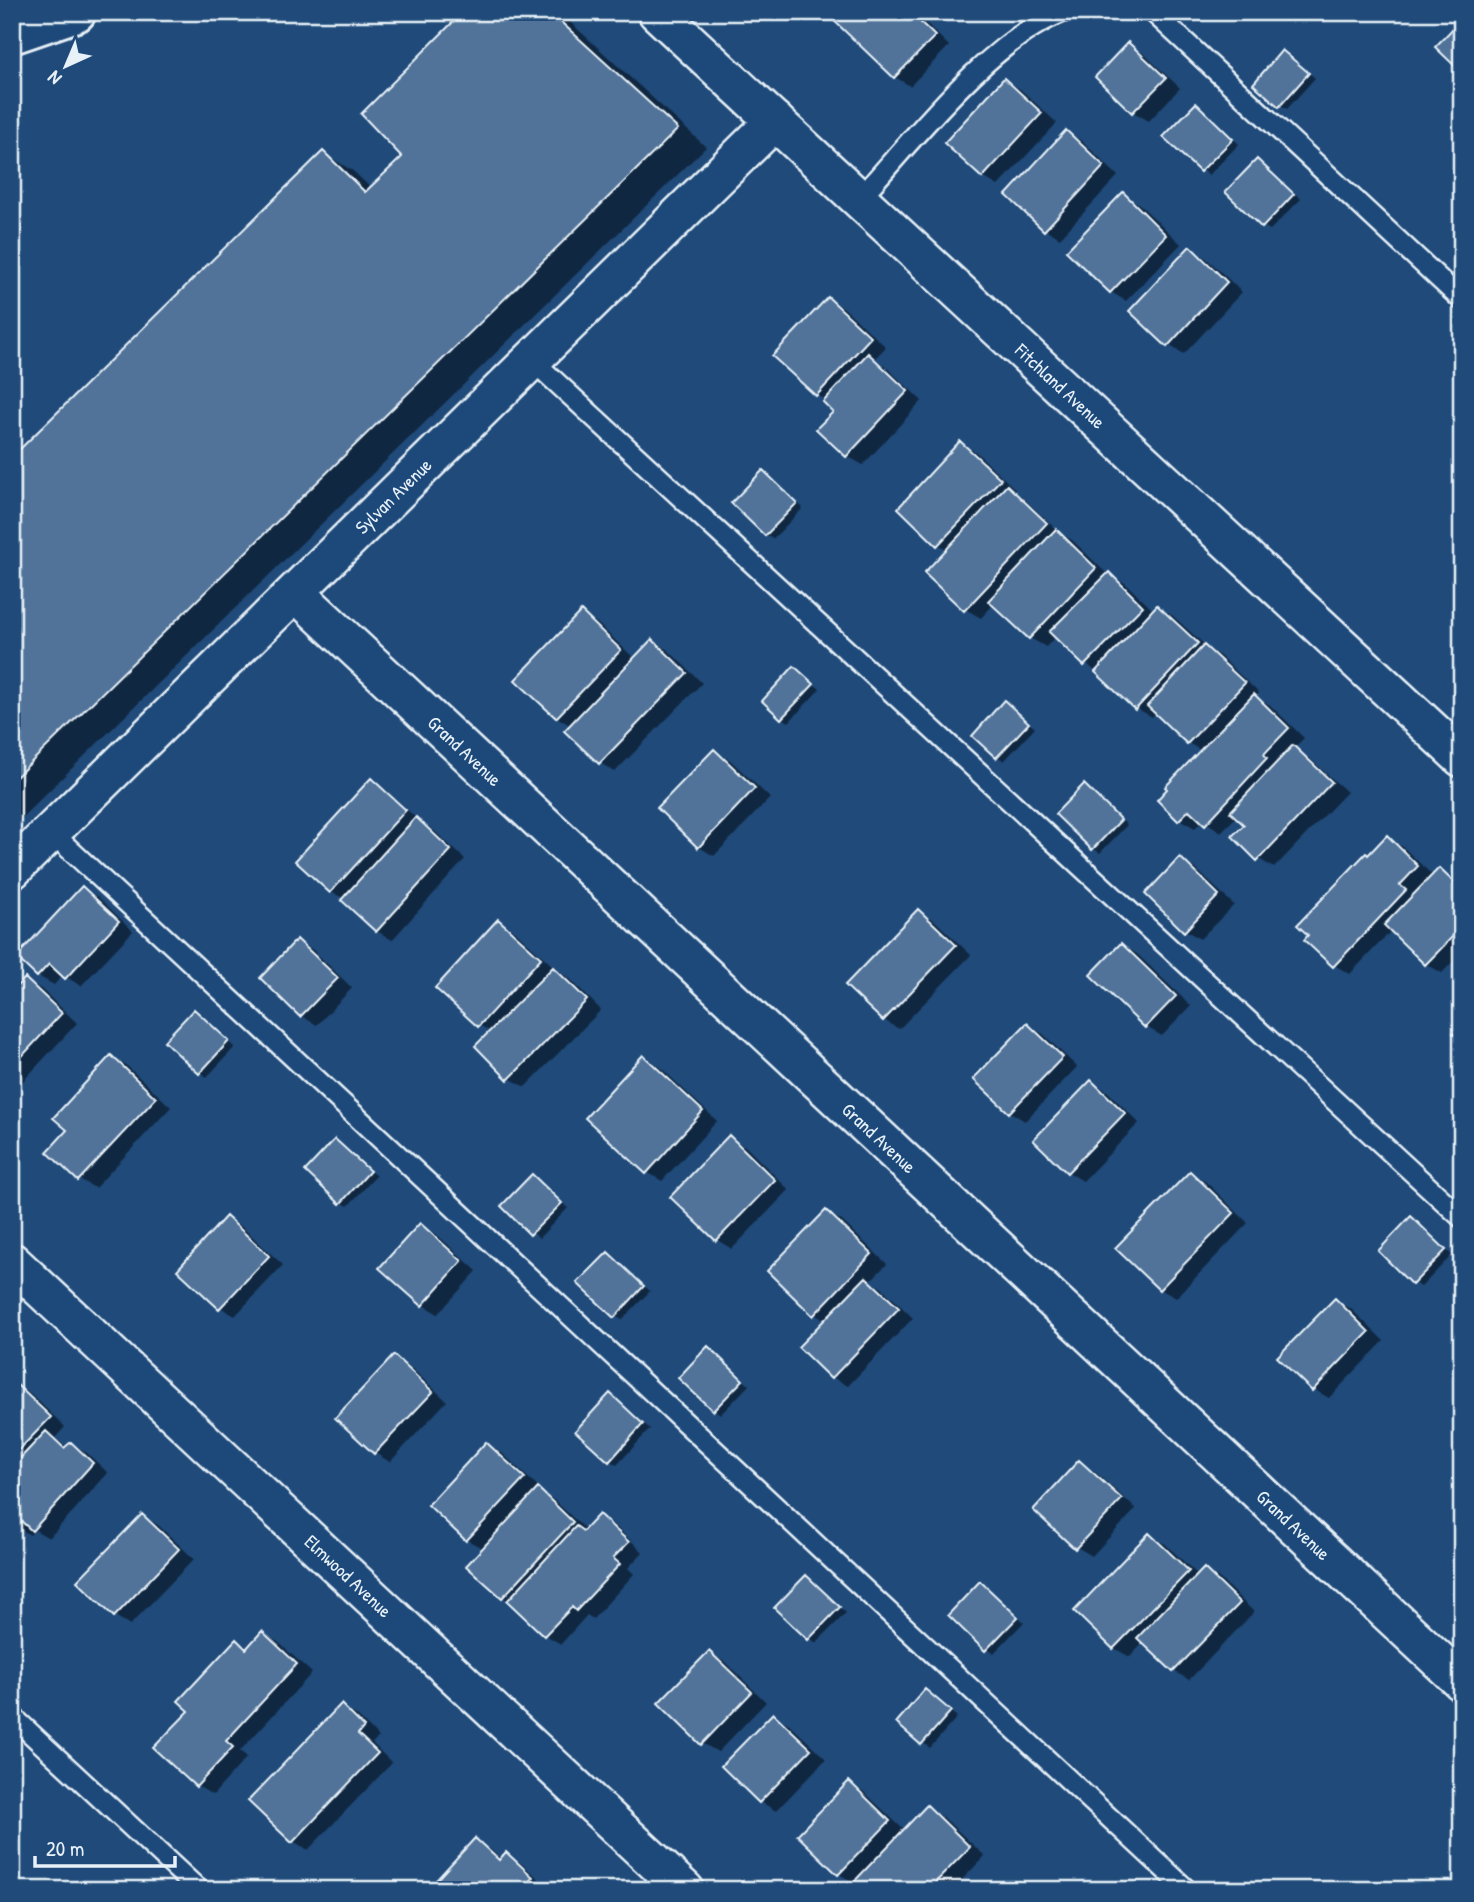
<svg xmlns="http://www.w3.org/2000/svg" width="1474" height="1902" font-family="'Patrick Hand',sans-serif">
  <rect width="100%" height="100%" fill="#1f4a7a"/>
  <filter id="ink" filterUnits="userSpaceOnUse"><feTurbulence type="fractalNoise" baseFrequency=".0143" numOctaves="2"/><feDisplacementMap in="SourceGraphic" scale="14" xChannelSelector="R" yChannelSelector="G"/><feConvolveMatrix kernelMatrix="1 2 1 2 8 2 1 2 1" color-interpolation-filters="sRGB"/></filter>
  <g filter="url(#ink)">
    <path fill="#0007" d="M465,12H559L706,147L12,827V460L323,153L353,171L372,189L405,157Z
      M834,12H915L949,46L910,86L895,77Z
      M1129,45L1144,54L1180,88L1149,121L1133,112Z
      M1283,52L1315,78L1287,109L1280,105Z
      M1004,80L1020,89L1057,123L998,186L983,177Z
      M1196,106L1239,144L1209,175L1166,137Z
      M1066,132L1082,141L1118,176L1060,238L1045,229Z
      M1258,161L1301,199L1270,230L1263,226Z
      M1123,195L1139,204L1181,244L1126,301L1111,292Z
      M1190,249L1206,258L1242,292L1184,354L1168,345Z
      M828,299L844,308L886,347L874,359L884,365L922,401L863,465L847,456L836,412L826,400L817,395Z
      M961,443L976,452L1015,489L1013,491L1022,497L1061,534L1072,540L1108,575L1125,583L1154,611L1158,607L1173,616L1209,649L1220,656L1259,693L1256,697L1270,705L1304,738L1294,748L1308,757L1347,792L1274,868L1259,859L1246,824L1237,816L1221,832L1203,820L1195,828L1179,819L1202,751L1188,743L1156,713L1152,717L1136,708L1056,636L1046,647L1030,638L994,604L981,618L965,609L948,550L939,545L900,508Z
      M764,472L803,508L773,539L766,535Z
      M582,614L597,623L635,659L653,641L668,650L702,683L615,772L600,763L571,726L557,717Z
      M794,668L820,689L789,722L782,718Z
      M1004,702L1035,728L1004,761L997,756Z
      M714,751L730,760L770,798L714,856L699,847Z
      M371,781L386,790L419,821L432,829L465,859L392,940L377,931L345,899L331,892L298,861Z
      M1084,786L1127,825L1100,853L1093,848Z
      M1387,838L1403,847L1433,876L1439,870L1462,886V952L1442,973L1426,964L1392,930L1350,974L1334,965L1369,857Z
      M1181,860L1196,869L1234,905L1200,939L1185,930Z
      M82,888L98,897L133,931L81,986L63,975L54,985L38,976Z
      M918,911L934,920L971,955L899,1029L884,1020Z
      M498,921L514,930L555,968L554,969L569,978L601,1010L525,1087L509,1078L491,1032L479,1025Z
      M298,941L313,950L352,988L317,1025L301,1016L262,978Z
      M1122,945L1137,954L1191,1006L1162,1036L1146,1027Z
      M25,980L41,989L77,1023L12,1093V994Z
      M201,1016L235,1047L207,1077L200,1072Z
      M1028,1025L1043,1034L1077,1067L1025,1121L1010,1112Z
      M112,1057L127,1066L171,1107L95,1188L79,1179L69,1130Z
      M643,1057L659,1066L717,1121L662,1181L647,1172Z
      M1091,1082L1107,1091L1139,1123L1083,1181L1068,1172Z
      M729,1138L745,1146L789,1190L732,1249L717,1240Z
      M335,1141L376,1176L348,1206L341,1202Z
      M1190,1173L1206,1182L1248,1223L1176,1298L1160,1289L1118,1248Z
      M532,1176L568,1208L539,1238L503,1206Z
      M827,1212L842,1221L887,1264L870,1281L882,1288L913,1318L848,1386L832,1377L826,1321L814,1314Z
      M227,1218L242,1227L283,1265L235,1316L220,1307Z
      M1411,1219L1452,1255L1421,1287L1414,1283Z
      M420,1225L436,1234L477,1271L438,1314L423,1305L382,1268Z
      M608,1254L650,1291L622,1320L615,1316Z
      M1335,1300L1351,1309L1384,1341L1329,1398L1313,1389Z
      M708,1349L749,1385L721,1414L714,1410Z
      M394,1358L410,1367L447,1401L390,1462L375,1453Z
      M15,1385L31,1394L65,1427L55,1438L68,1448L71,1444L87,1453L108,1473L49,1538L35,1530L30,1535L12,1524V1389Z
      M611,1395L650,1429L617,1465L610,1461Z
      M486,1444L502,1453L539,1488L537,1490L554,1500L586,1530L600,1517L615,1526L643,1552L628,1568L634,1574L593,1619L587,1615L561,1644L545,1635L469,1565L484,1549L467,1540Z
      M1079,1463L1095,1472L1136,1509L1092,1556L1077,1547L1036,1510Z
      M143,1516L158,1525L194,1559L130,1625L115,1616Z
      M1150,1535L1165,1544L1199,1576L1204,1570L1220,1579L1254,1612L1189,1680L1174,1671L1144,1642L1130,1657L1114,1648Z
      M807,1577L846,1613L816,1643L777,1608Z
      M981,1583L1024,1622L994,1653L986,1649Z
      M263,1633L278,1642L312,1673L240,1751L247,1757L213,1795L197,1786L236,1641L249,1648Z
      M709,1653L725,1662L766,1702L718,1752L702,1743Z
      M926,1691L957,1717L930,1748L898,1723Z
      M341,1706L356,1715L379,1737L372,1743L392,1763L308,1850L293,1841Z
      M773,1715L789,1724L826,1759L776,1811L761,1802L724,1766Z
      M849,1783L864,1792L905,1831L928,1808L943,1817L985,1856L952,1890H848L855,1883L839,1874Z
      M475,1841L491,1850L502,1860L507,1855L522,1864L548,1887L545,1890H430Z"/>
    <path fill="#517399" stroke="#e8f1f8" stroke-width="2" d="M463,12H550L678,129L12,781V457L323,151L365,192L402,157L361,114Z
      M832,12H910L935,36L894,78L829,16Z
      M1462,19V73L1435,47Z
      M1128,42L1166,78L1132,113L1095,77Z
      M1282,50L1309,73L1279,107L1253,84Z
      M1004,78L1042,113L982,178L944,143Z
      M1196,103L1233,139L1200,172L1163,137Z
      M1066,130L1104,166L1044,231L1006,195Z
      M1257,159L1294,194L1262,228L1225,192Z
      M1123,192L1166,235L1110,293L1066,251Z
      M1190,246L1227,282L1167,347L1129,311Z
      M828,297L871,337L816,396L772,356Z
      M868,353L908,391L846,457L816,429L833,412L823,402Z
      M960,441L1001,479L937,546L898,508Z
      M763,470L797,503L765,536L731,503Z
      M1007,485L1047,523L964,611L924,573Z
      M1056,529L1096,568L1029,639L988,601Z
      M1109,572L1143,606L1084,666L1049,632Z
      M1157,605L1198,643L1135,710L1095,672Z
      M581,611L621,650L556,718L515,680Z
      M652,639L687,673L599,764L564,731Z
      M1204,645L1245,683L1187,744L1147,706Z
      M794,666L814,684L781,719L762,701Z
      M1254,694L1289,728L1264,754L1267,758L1205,825L1189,810L1178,821L1157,800L1167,789L1165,787Z
      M1004,700L1029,723L996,758L972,736Z
      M1293,745L1332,782L1257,861L1232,836L1244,825L1230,812Z
      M714,749L755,788L698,848L657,808Z
      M371,778L406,810L330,893L295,861Z
      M1084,784L1121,820L1092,850L1055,814Z
      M416,817L451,850L376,932L341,900Z
      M1387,835L1418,866L1400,885L1406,890L1333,967L1304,940L1308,935L1297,925L1366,853L1368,855Z
      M1180,857L1219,895L1184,932L1145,894Z
      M1439,868L1462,890V927L1425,965L1384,925Z
      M82,886L119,921L65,979L49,964L37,977L16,957Z
      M918,909L956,945L883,1021L845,985Z
      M498,919L541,958L478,1027L435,988Z
      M297,939L338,978L300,1017L260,978Z
      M1121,943L1176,996L1145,1028L1090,975Z
      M553,967L587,1000L508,1080L475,1046Z
      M25,978L62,1013L12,1067V991Z
      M194,1009L229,1041L199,1074L164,1041Z
      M1027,1023L1063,1057L1009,1113L973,1079Z
      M1462,1025V1042L1453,1033Z
      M111,1055L156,1098L78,1181L47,1152L67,1130L53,1118Z
      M643,1055L703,1111L646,1174L585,1118Z
      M1091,1080L1125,1113L1067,1173L1033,1140Z
      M729,1135L775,1180L716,1241L670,1197Z
      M335,1139L370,1171L340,1204L305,1171Z
      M1190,1171L1234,1213L1159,1290L1115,1248Z
      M532,1174L562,1203L530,1235L501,1206Z
      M826,1210L872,1254L813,1316L767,1271Z
      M226,1216L269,1256L219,1309L177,1270Z
      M1411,1216L1446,1250L1412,1285L1378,1251Z
      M420,1223L462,1261L422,1306L379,1268Z
      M608,1252L644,1286L614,1318L577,1283Z
      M866,1277L899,1308L831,1379L798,1347Z
      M1335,1298L1369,1332L1312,1391L1277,1357Z
      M708,1346L743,1380L713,1411L678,1378Z
      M394,1355L433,1392L374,1454L335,1418Z
      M15,1383L51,1417L12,1457V1386Z
      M610,1393L643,1424L609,1462L575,1431Z
      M46,1431L64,1448L71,1442L93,1463L32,1531L20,1520L14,1528L12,1467Z
      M486,1442L525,1478L466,1541L428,1505Z
      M1079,1460L1122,1499L1075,1549L1033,1510Z
      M538,1488L573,1522L502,1598L466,1566Z
      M142,1514L179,1549L114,1617L77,1581Z
      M599,1514L629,1542L613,1558L620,1564L576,1611L572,1607L544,1636L507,1601L576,1526L583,1531Z
      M1149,1533L1189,1571L1113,1649L1074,1611Z
      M1462,1540V1557L1453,1549Z
      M1204,1568L1240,1603L1173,1672L1137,1638Z
      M806,1575L840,1607L808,1640L774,1608Z
      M980,1581L1018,1617L985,1651L948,1615Z
      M262,1631L297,1664L226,1741L233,1747L196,1787L153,1748L189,1711L178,1701L236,1639L246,1649Z
      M709,1651L752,1692L701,1745L658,1703Z
      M925,1689L951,1711L921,1745L896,1723Z
      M341,1704L364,1727L358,1734L378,1753L292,1843L248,1801Z
      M773,1713L811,1749L759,1803L721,1766Z
      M849,1781L890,1821L838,1875L797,1835Z
      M927,1805L970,1847L928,1890H846Z
      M475,1838L499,1860L506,1852L533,1877L522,1890H427Z"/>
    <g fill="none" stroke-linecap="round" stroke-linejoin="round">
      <defs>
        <path id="lane" d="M1153,12L1462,300
          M859,199C912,141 990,39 1063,12
          M532,360L1462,1218
          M51,832L1187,1890
          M12,1716L199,1890"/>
        <g id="street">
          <path id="s1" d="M657,12L1462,758"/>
          <path id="s2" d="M296,593L1462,1682"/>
          <path id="s3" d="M12,870L775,121"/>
          <path id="s4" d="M12,1262L685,1890"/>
        </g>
        <path id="primary" d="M12,34L76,12"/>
      </defs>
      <use href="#lane" stroke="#e8f1f8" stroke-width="24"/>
      <use href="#street" stroke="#e8f1f8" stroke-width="42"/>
      <use href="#primary" stroke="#e8f1f8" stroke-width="44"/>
      <use href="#lane" stroke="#1f4a7a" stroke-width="19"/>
      <use href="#street" stroke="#1f4a7a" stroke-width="37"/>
      <use href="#primary" stroke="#1f4a7a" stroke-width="38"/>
    </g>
  </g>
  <g text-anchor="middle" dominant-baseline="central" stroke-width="5" stroke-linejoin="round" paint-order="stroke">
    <g font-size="19" fill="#e8f1f8" stroke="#1f4a7a">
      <text stroke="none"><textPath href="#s1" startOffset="550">Fitchland Avenue</textPath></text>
      <text stroke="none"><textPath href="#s3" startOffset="534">Sylvan Avenue</textPath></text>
      <text stroke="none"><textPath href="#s2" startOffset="231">Grand Avenue</textPath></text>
      <text stroke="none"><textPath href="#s2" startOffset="798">Grand Avenue</textPath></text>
      <text stroke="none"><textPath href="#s2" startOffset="1365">Grand Avenue</textPath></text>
      <text stroke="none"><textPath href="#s4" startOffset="460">Elmwood Avenue</textPath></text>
    </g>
  </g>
  <rect width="1474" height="1902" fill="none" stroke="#1f4a7a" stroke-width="42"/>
  <rect x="21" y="21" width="1432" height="1860" fill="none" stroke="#e8f1f8" stroke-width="2.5" filter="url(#ink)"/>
  <g transform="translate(66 66) rotate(224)" stroke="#1f4a7a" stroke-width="5" paint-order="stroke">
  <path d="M0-5L12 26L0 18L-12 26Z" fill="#e8f1f8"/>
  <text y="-10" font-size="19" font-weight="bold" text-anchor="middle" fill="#e8f1f8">N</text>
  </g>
  <path d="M35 1856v10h140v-10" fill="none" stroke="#e8f1f8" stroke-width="3.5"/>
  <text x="46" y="1856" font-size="21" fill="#e8f1f8" stroke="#1f4a7a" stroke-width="5" paint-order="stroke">20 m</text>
</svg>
